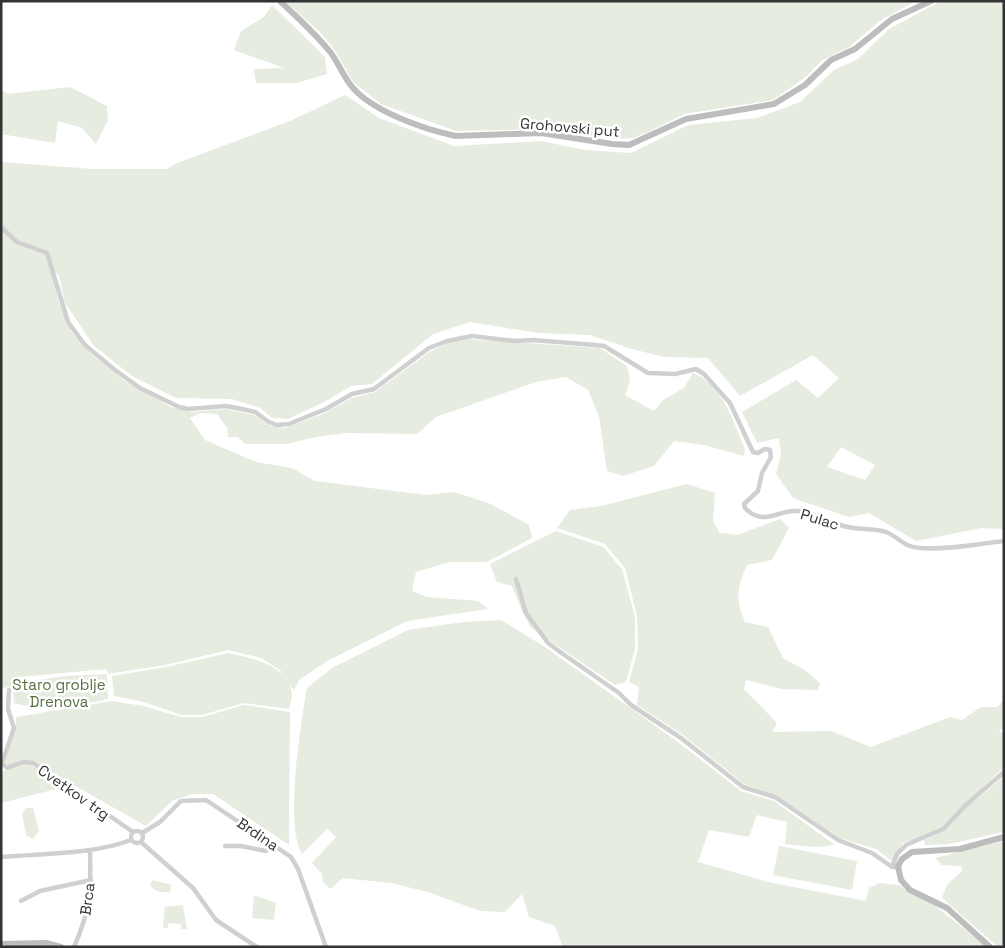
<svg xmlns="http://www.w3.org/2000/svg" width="1005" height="948" font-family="'Space Grotesk',sans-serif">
  <rect width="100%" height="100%" fill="#fff"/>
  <path fill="#e6ecdf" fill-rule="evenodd" d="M285,1H916L881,20L849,47L822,60L807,76L773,100L684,114L648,132L633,138L616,139L540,129L456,131L381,104L353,82L336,52L322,34Z
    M941,1H1004V529L981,528L916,541L869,513L849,517L793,498L776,474L781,455L779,438L757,443L742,412L796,380L818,398L839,378L813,355L740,396L708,358L664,357L632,349L590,335L538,333L470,322L433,334L372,384L351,386L326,401L288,419L272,418L260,408L232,399L176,398L132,376L94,346L65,303L59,276L51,268L58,300L71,331L91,354L125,381L171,407L191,412L226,409L254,415L271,426L285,428L323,414L352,398L375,392L431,351L448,343L466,339L600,348L627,366L630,381L625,395L654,411L663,400L684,388L693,373C723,385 734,423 745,450L744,456L704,445L674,441L654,466L623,476L607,471L599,417L588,390L566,377L536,382L436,417L417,434L346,433L316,437L286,444H245L238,437H228L227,428L217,414L201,413L190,418L205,440L256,462L292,468L315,481L426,495L454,492L491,504L529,525L532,538L487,562H449L416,572L412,591L427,597L478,601L488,609L407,621L327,661L299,680L294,690L280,670L261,658L228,650L165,665L108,674L107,669L20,677L10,687L2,688L1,692V162L93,169H167L177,163L290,121L345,95L379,118L454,146L541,141L585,150L631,153L688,125L757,118L800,102L834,70L858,59L889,29ZM841,447L875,465L865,480L827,467Z
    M272,5L325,57L327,74L296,83H256L254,69L284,68L234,50L241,31L264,17Z
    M70,87L107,106L108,120L96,144L82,128L58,121L55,143L1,134V90L8,94Z
    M687,484L715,493L713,521L720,533L738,535L780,519L789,528L772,560L747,565C737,587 735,600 745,622L768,627L783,658L805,670L820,683L818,690L782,689L746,680L744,689L777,723L772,732L831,731L871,747L950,717L962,720L981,707H997L1004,700V726L999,731L1004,735V767L939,829L926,836L903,843L892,861L876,849L839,838L777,796L744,784L683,735L637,705L639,687L629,682L638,649L637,616L625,568L605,544L557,528L570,510L601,506Z
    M556,531L603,547L622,569L635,617V649L626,682L615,685L531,628L522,611L512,586L497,582L490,564Z
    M501,620L545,647L678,742L741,791L774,801L835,845L814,847L785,844L787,822L757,815L749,837L709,830L698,862L768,882L866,901L869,888L879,883L899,885L907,891L928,900L987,947H563L555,926L529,917L522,894L505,912L480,911L428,892L391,883L343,878L330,889L323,882L322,874L312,863L336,837L327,829L302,854C284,824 301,724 307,688L332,668L408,630L463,622Z
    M229,653C250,658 289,665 292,693C292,698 290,704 289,709L244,703L202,715H181L144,702L114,696L112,676L166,667Z
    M107,674L108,699C74,706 48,713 14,703L13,692L29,681L66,676Z
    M112,701L143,706L181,717H202L244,705L290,712L289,845L213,794H192L172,801L146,826L33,762L24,760L8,766L4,761L16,729V717Z
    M24,763L31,765L64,787L1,803V772Z
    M1004,775V832L949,844L925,845L924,840C945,833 952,819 967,806C980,796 993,787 1004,775Z
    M26,808H33L39,831L33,839L26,835L22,814Z
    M1004,841V947H998L942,898L947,885L962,871L961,866L942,865L935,858Z
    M779,846L857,861L852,890L773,875Z
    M153,880L171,885L170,892C162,893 155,892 150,885Z
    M254,895L276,903L274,920L252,918Z
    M183,905L187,929H181V924L168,923V928H163L165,907Z"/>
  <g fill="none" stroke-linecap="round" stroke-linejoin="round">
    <path stroke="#d0d0d0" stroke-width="4.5" d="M1,227L17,242L47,253L68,322L85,345L115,370L140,388L179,407L188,409L226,406L242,409L255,412L269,422L277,425L289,424L326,409L352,394L374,389L429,348L447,341L472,336L515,341L533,340L595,345L604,346L648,373L675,374L696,369L704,374L730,403L753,452L758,453L765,449L770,450L771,457L762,473L758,491L744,504L745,508C765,529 780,506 805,512C820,516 833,524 848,527C861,530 874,528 886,532C899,537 903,547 920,548C947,550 977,544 1004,541
      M516,579L526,613L548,643L563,654L619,693L631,705L681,738L743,787L775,797L838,840L872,853L892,867
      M9,690L8,709L14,728L2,763L7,768L23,762L33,763L133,832
      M131 837a6 6 0 1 1 12 0a6 6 0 1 1-12 0Z
      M142,833L160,822L181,801L206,800L212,804L291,857L298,869L326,947
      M141,842L193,888L216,920L257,947
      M225,846H241L266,851L273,843
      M1,857C44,853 91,855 131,840
      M895,867H892L897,854L906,845L943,829L967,804L1004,772
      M21,901L40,891L91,880
      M74,947C91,909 91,890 90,850"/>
    <path stroke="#bdbdbd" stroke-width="6" d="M280,1C298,18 316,34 331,53C339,64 344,78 353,88C374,112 426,130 456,136L541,133L612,144L629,145L686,119L774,104L805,85L831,60L855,49L892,19L931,1
      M1,944L46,943L61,947
      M990,947L947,908L910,890L901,880L898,866L902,859L912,852L960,849L1004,837"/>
  </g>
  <g text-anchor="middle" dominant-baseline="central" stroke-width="5" stroke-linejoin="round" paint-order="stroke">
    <g font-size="15" fill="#333" stroke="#fff">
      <text transform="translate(570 127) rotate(5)">Grohovski put</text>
      <text transform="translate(820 519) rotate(17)">Pulac</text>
      <text transform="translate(74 792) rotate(35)">Cvetkov trg</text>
      <text transform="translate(258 834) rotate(34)">Brdina</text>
      <text transform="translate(87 899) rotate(-82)">Brca</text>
    </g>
    <g font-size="15" fill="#56703f" stroke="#fff">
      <text x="59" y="684">Staro groblje<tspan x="59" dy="17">Drenova</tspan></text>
    </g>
  </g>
  <rect width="1005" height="948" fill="none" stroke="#333333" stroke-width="5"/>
</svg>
